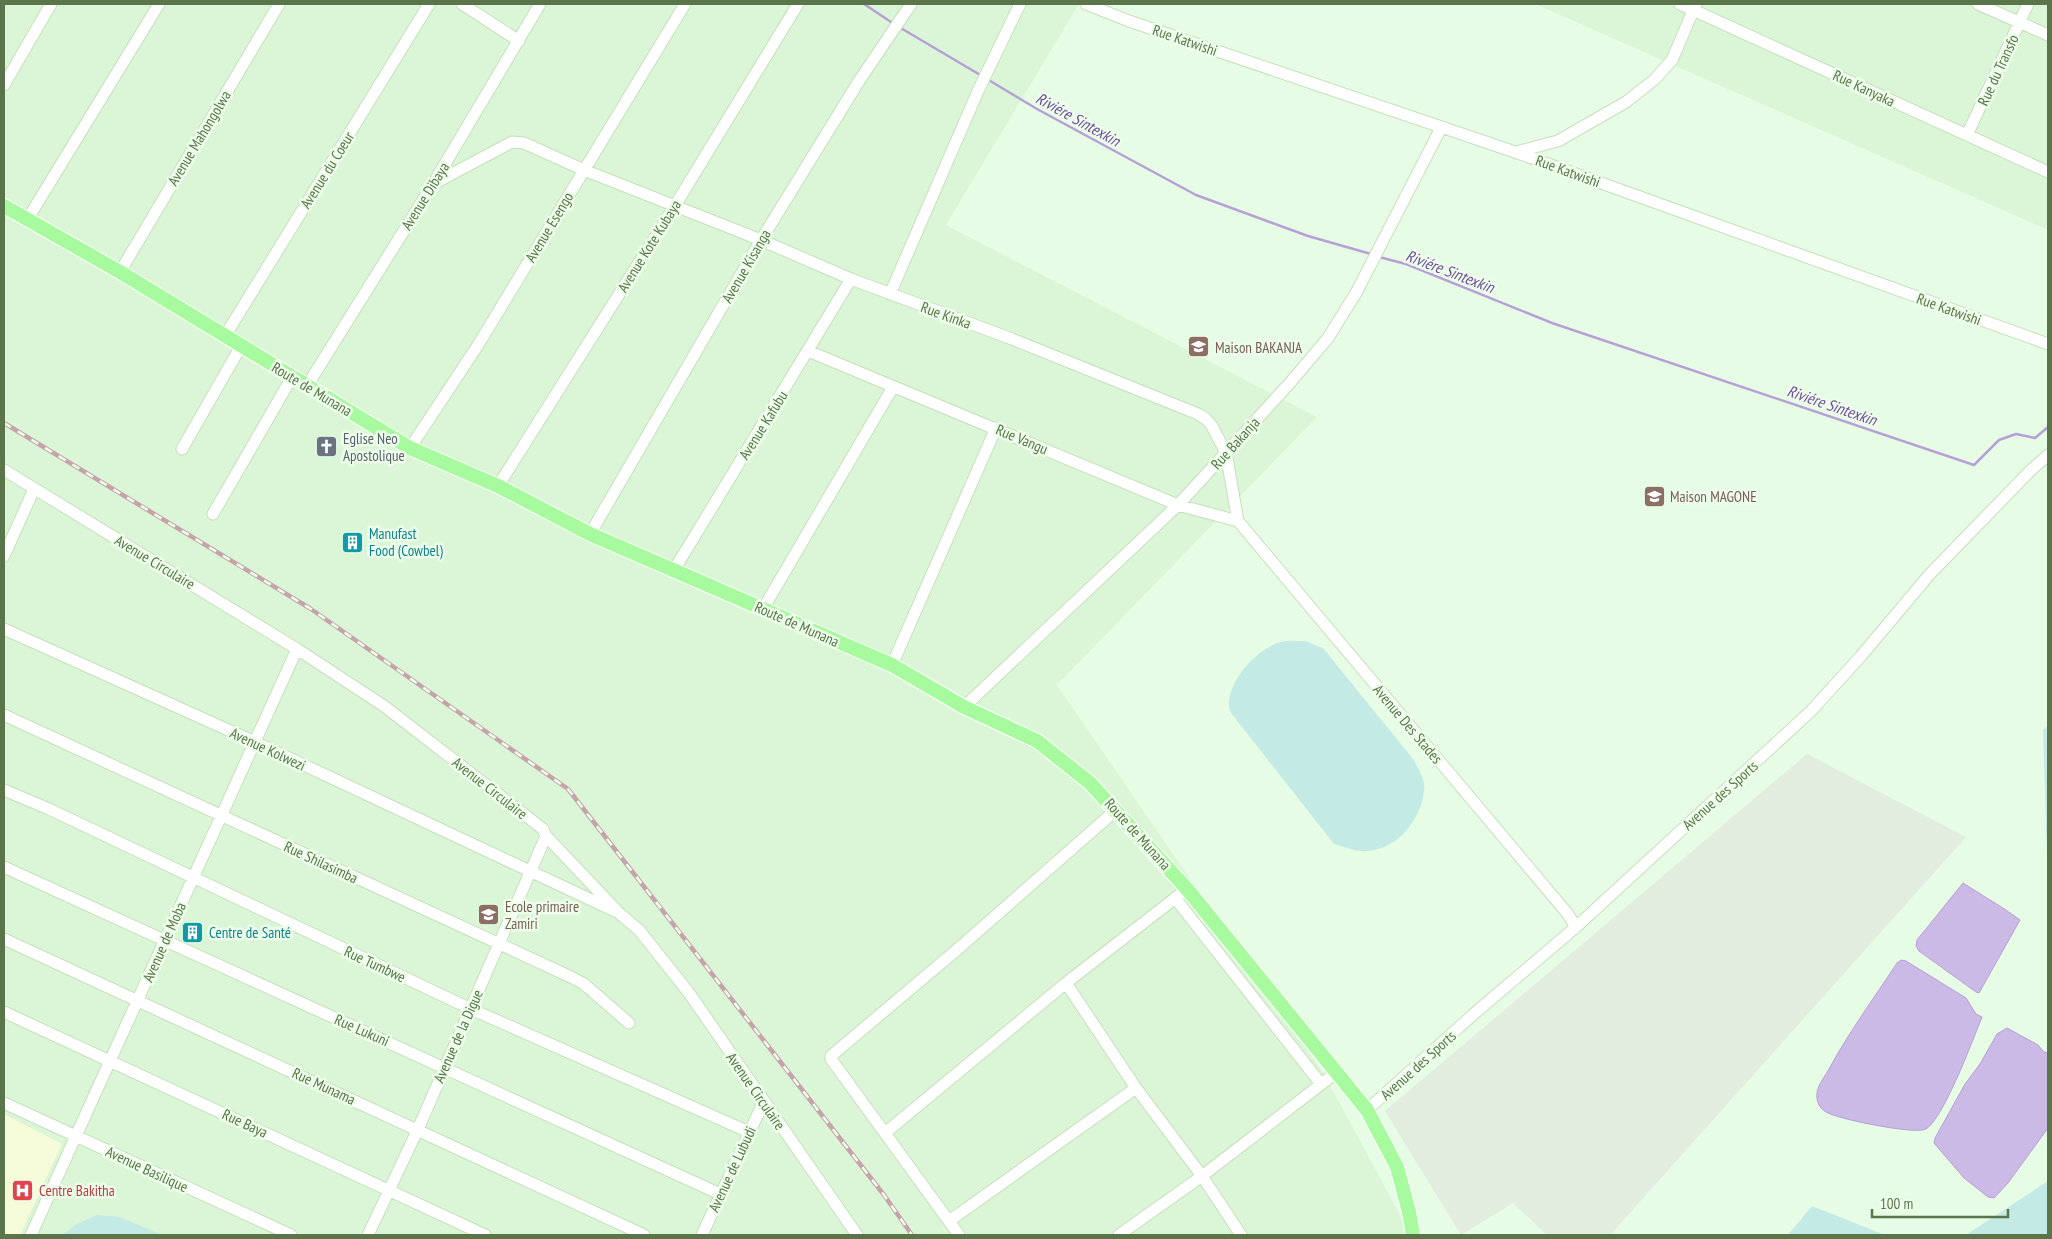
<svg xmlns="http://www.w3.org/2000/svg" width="2052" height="1239" font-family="'PT Sans Narrow',sans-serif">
  <rect width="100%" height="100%" fill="#e7fce4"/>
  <path fill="#dbf6d6" d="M4,4H1079L946,225L1317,417L1057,685L1324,1074L1411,1235H4Z
    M1535,4H2048V230L1746,97Z"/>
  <path fill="#e2ecdf" d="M1807,754L1966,837L1610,1235H1547L1513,1203L1461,1235L1385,1111Z"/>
  <path fill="#f5fad8" d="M4,1114L62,1144L20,1235H4Z"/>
  <path fill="#c3eae4" d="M1305,641L1323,648L1413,759C1418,768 1426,780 1424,791C1421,820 1397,849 1368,851C1355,852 1345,847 1334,844L1231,713C1230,710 1228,705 1229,702C1231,677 1258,648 1281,642C1288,640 1297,641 1305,641Z
    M2048,726V884L2043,730Z
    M2048,1181V1235H1966Z
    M1812,1206L1885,1235H1788Z
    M97,1215L120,1217L162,1235H62L77,1224Z"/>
  <path fill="#cbb9e6" stroke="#b79fd7" d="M1963,883L2006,910L2020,920L1979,993L1976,992L1919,951L1916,946L1917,940Z
    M1901,960L1906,961L1966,998L1976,1014L1982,1017C1973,1039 1944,1118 1926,1129C1916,1135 1837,1119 1826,1112C1819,1108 1816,1101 1817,1093C1818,1085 1825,1076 1829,1069C1849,1032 1874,998 1897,963Z
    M2007,1028L2038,1045L2044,1052L2048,1053V1128L2008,1183L1994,1198L1988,1197L1964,1178L1934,1143L1935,1138L1965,1084L1980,1064L1997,1034Z"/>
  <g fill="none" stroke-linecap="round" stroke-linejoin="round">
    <path stroke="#b79fd7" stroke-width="2.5" d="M864,4L894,24
      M899,27L982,76
      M987,79L1037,109L1196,195L1308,236L1371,254
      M1379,257L1406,264L1552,323L1974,465L1999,440L2016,434L2035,438L2048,427"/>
    <defs>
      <path id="minor" d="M462,4L519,41
        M1086,4L1129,21L1515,152L2048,344
        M1680,4L2048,172
        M1978,4L2048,35
        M4,85L51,4
        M1967,135L2028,4
        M1516,152L1558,141L1626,102L1654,80L1672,60L1696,4
        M433,184L512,142L524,143L584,170L761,240L851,279L1012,339L1198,414L1206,419L1212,426L1226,453L1238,521L1567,913L1576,927
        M27,220L159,4
        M120,272L279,4
        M890,294L978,91L1020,4
        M225,336L429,4
        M808,351L1178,505L1238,521
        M307,386L433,184L540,4
        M410,448L478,345L685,4
        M182,449L241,346
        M4,470L297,649L384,706L543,829L546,836L620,914L639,930L689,993L857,1235
        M498,486L676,204L798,4
        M213,514L292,377
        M590,534L761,240L859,81L911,4
        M4,556L34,489
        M674,570L851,279
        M763,609L893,387
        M4,629L255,742L615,911
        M892,665L996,428
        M964,707L1178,505L1289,384L1328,338L1356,293L1441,128
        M4,715L571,977L584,984L629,1023
        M4,790L49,809L471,1009L749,1132
        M4,867L720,1194
        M1175,898L1321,1084
        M4,939L644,1235
        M1066,983L1136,1088L1202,1176L1241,1235
        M4,1012L485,1235
        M4,1103L291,1235
        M1367,1110L1475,1013L1576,927L1811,711L1861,656L1930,574L2029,472L2048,455
        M885,1133L1066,983L1187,889
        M949,1221L1136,1088
        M31,1235L297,649
        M368,1235L418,1129L546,836
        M702,1235L763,1103
        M959,1235L831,1059V1056L959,948L1116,810
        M1119,1235L1202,1176L1337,1072"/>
      <path id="major" d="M4,206L120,272L410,448L498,486L590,534L892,665L964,707L1037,741L1090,783L1187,889L1367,1110L1397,1167L1409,1212L1413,1235"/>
    </defs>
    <use href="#minor" stroke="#c6dfbd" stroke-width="13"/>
    <use href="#major" stroke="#fff" stroke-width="16"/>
    <use href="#minor" stroke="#fff" stroke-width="11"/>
    <use href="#major" stroke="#a7fa9d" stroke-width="14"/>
    <defs>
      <path id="rail" d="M4,423L311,609L568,789L884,1195L912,1235"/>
    </defs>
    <use href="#rail" stroke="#c6a3aa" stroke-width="4.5"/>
    <use href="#rail" stroke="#edffeb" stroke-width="2.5" stroke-dasharray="8" stroke-linecap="butt"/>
  </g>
  <defs>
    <symbol id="school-square" viewBox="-11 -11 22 22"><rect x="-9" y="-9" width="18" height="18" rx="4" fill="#8d6e63" stroke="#edffeb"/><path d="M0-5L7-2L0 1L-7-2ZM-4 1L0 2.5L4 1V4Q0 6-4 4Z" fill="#fff"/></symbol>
    <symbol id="church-square" viewBox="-11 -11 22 22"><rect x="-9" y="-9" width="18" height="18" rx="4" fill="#6b7280" stroke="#edffeb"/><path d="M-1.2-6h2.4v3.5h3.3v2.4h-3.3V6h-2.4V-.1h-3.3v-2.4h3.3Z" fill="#fff"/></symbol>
    <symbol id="building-square" viewBox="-11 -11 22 22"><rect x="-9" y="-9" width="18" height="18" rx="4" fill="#0f9aa8" stroke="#edffeb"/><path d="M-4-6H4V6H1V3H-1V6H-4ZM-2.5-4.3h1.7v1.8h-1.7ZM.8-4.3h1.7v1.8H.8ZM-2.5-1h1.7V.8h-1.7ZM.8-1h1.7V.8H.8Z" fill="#fff"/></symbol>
    <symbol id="hospital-square" viewBox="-11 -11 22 22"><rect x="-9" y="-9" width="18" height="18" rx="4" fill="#e0444e" stroke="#edffeb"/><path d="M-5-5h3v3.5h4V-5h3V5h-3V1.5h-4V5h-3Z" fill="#fff"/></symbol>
  </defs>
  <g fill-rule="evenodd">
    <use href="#school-square" x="1186" y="334" width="25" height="25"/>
    <use href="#church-square" x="314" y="434" width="25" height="25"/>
    <use href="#school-square" x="1642" y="484" width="25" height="25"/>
    <use href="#building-square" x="340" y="530" width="25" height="25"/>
    <use href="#school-square" x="476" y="902" width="25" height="25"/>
    <use href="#building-square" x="180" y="920" width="25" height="25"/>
    <use href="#hospital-square" x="10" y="1178" width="25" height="25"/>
  </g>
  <g text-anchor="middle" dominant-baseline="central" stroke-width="5" stroke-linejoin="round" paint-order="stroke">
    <g font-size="15" fill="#5a754a" stroke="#edffeb">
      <text transform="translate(1185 40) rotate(19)">Rue Katwishi</text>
      <text transform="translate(1998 70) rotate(-65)">Rue du Transfo</text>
      <text transform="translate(1864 88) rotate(25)">Rue Kanyaka</text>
      <text transform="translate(199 138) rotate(-59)">Avenue Mahongolwa</text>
      <text transform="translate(327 170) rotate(-58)">Avenue du Coeur</text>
      <text transform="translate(1568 171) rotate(20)">Rue Katwishi</text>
      <text transform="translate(425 196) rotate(-58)">Avenue Dibaya</text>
      <text transform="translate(549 227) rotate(-59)">Avenue Esengo</text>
      <text transform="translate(649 246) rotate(-58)">Avenue Kote Kubaya</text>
      <text transform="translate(746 266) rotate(-60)">Avenue Kisanga</text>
      <text transform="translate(1949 309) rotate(20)">Rue Katwishi</text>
      <text transform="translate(946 315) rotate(20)">Rue Kinka</text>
      <text transform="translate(312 389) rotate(31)">Route de Munana</text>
      <text transform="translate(763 425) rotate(-58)">Avenue Kafubu</text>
      <text transform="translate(1022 439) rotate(23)">Rue Vangu</text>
      <text transform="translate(1235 443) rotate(-48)">Rue Bakanja</text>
      <text transform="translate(155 562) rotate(31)">Avenue Circulaire</text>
      <text transform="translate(797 624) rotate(24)">Route de Munana</text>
      <text transform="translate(1408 724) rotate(50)">Avenue Des Stades</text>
      <text transform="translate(268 749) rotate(25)">Avenue Kolwezi</text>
      <text transform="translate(490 788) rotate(38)">Avenue Circulaire</text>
      <text transform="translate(1720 795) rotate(-42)">Avenue des Sports</text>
      <text transform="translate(1138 834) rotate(48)">Route de Munana</text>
      <text transform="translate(321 862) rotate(25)">Rue Shilasimba</text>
      <text transform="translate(164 942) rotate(-66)">Avenue de Moba</text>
      <text transform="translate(375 964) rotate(25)">Rue Tumbwe</text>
      <text transform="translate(362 1030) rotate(24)">Rue Lukuni</text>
      <text transform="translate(458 1036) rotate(-66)">Avenue de la Digue</text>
      <text transform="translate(1418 1065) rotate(-42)">Avenue des Sports</text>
      <text transform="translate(324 1086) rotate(25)">Rue Munama</text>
      <text transform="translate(756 1091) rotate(55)">Avenue Circulaire</text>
      <text transform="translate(245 1123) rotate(25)">Rue Baya</text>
      <text transform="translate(147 1169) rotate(25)">Avenue Basilique</text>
      <text transform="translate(732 1169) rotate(-65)">Avenue de Lubudi</text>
    </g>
    <g font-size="15" fill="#785e54" stroke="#edffeb" text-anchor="start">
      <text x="1215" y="347">Maison BAKANJA</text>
      <text x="1670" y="496">Maison MAGONE</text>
      <text x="505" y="906">Ecole primaire<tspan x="505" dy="17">Zamiri</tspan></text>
    </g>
    <g font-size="15" fill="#5b616d" stroke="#edffeb" text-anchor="start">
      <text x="343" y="438">Eglise Neo<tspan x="343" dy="17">Apostolique</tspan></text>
    </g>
    <g font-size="15" fill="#0d838f" stroke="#edffeb" text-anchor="start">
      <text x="369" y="533">Manufast<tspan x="369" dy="17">Food (Cowbel)</tspan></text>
      <text x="209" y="932">Centre de Santé</text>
    </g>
    <g font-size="15" fill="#be3a42" stroke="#edffeb" text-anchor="start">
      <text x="39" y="1190">Centre Bakitha</text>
    </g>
    <g font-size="16" font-style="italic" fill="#6f4c9d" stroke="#edffeb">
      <text transform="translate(1078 119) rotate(29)">Riviére Sintexkin</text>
      <text transform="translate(1450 271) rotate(21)">Riviére Sintexkin</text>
      <text transform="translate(1832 405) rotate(19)">Riviére Sintexkin</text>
    </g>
  </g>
  <rect width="2052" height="1239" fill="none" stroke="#5a754a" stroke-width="10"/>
  <path d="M1872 1209v8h136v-8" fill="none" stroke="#5a754a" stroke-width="2.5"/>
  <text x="1880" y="1209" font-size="15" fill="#5a754a" stroke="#edffeb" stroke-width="4" paint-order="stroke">100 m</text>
</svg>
